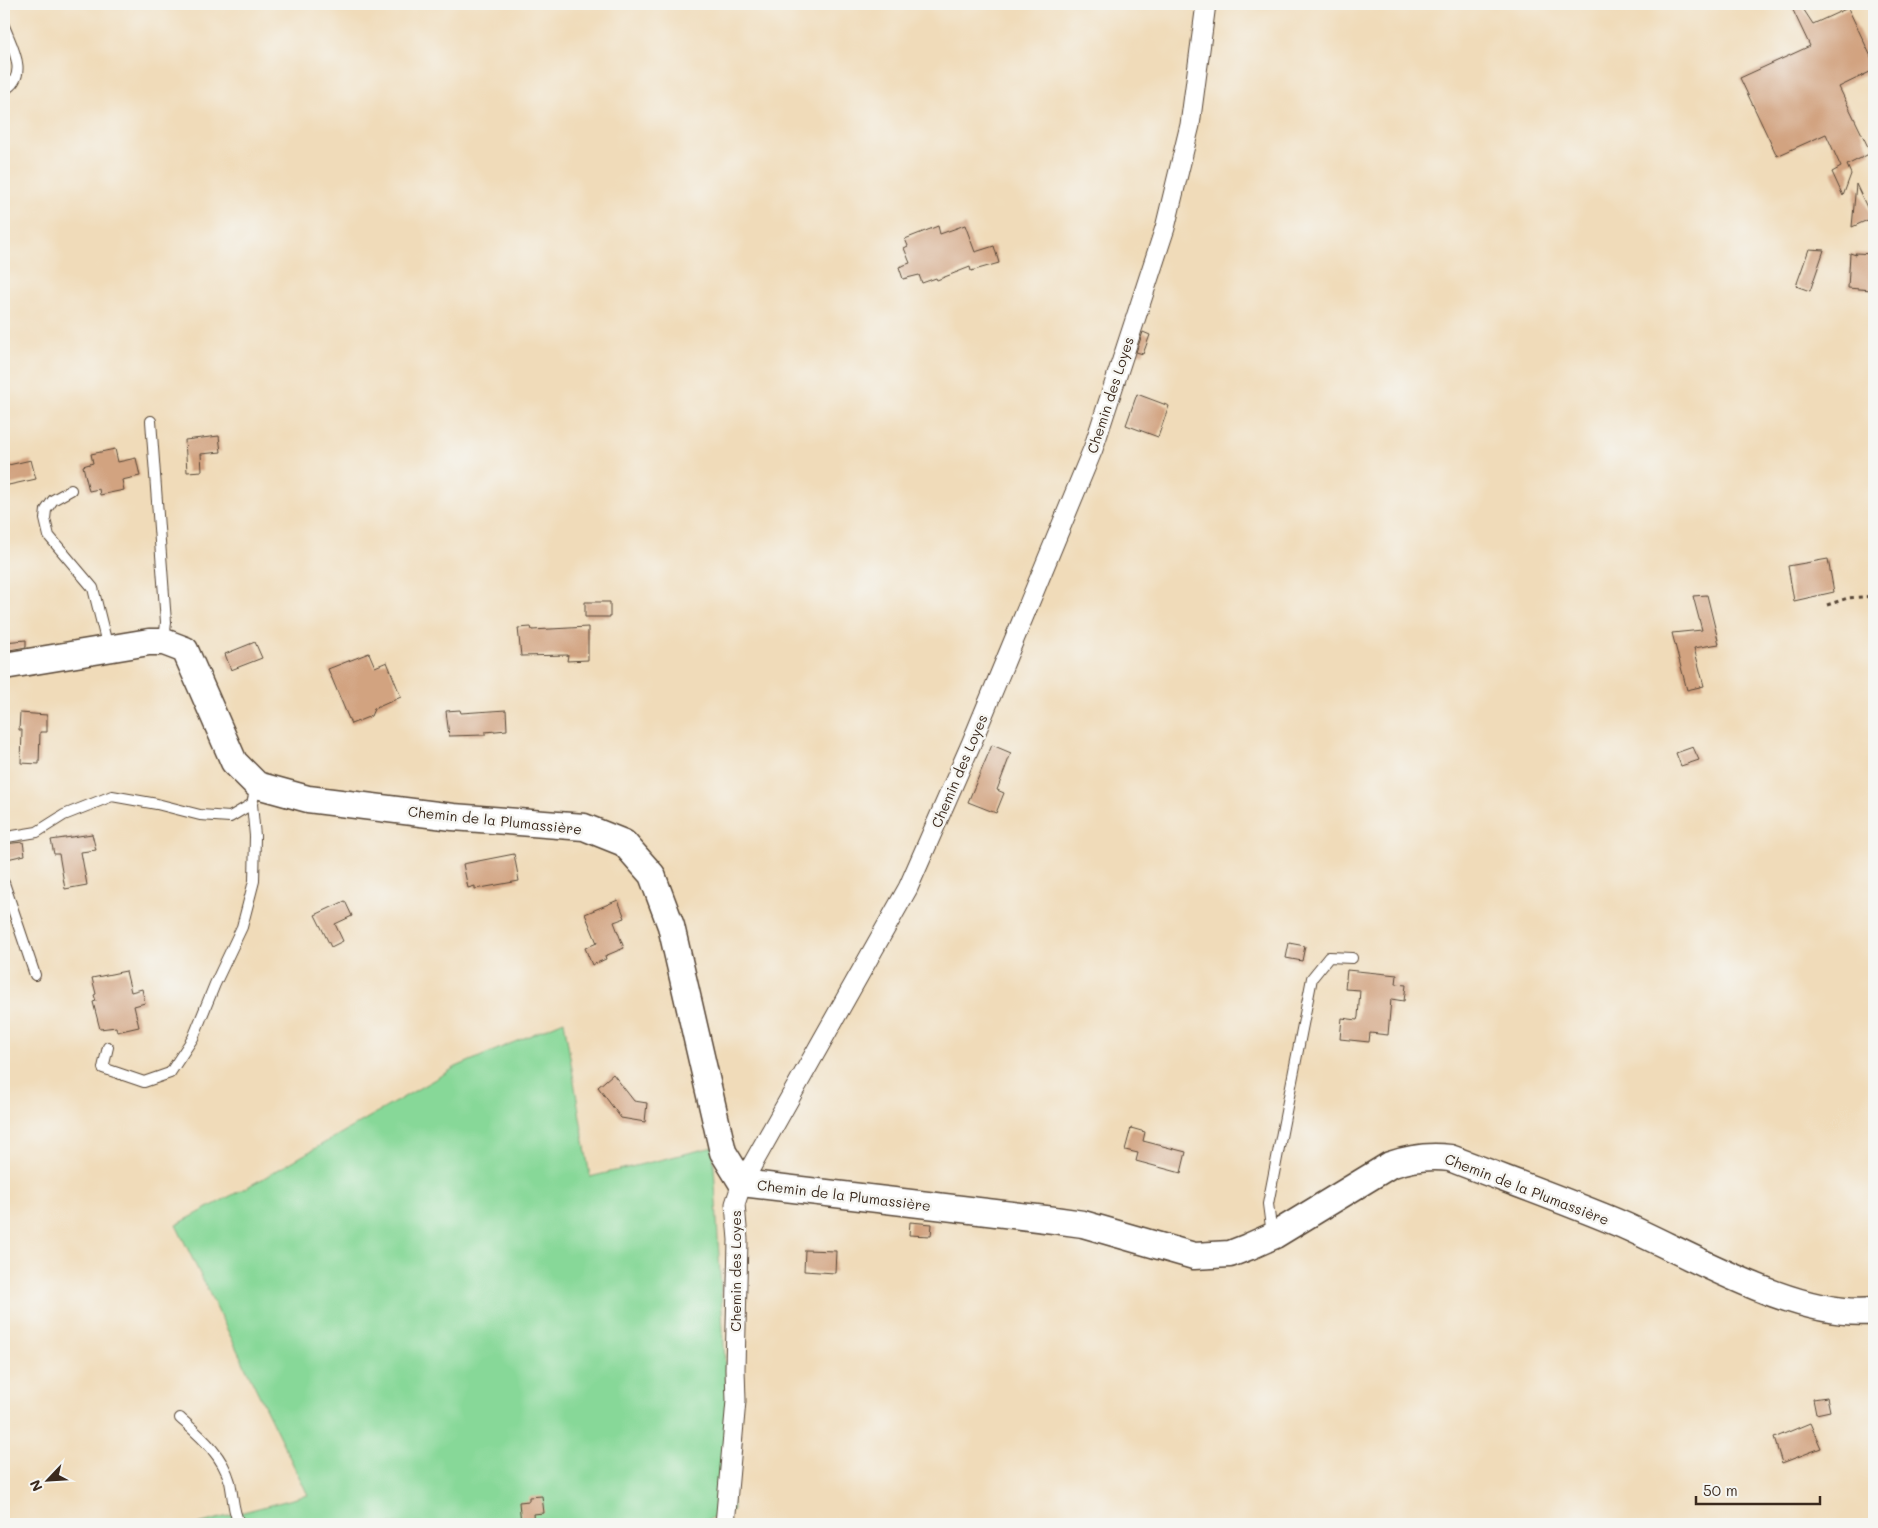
<svg xmlns="http://www.w3.org/2000/svg" width="1878" height="1528" font-family="Mali,sans-serif">
  <rect width="100%" height="100%" fill="#f6f6f2"/>
  <filter id="ink" filterUnits="userSpaceOnUse"><feTurbulence type="fractalNoise" baseFrequency=".02" numOctaves="2"/><feDisplacementMap in="SourceGraphic" scale="10" xChannelSelector="R" yChannelSelector="G"/><feConvolveMatrix kernelMatrix="1 2 1 2 8 2 1 2 1" color-interpolation-filters="sRGB"/></filter>
  <filter id="wash" filterUnits="userSpaceOnUse"><feTurbulence type="fractalNoise" baseFrequency=".0096" numOctaves="4" result="noise"/><feDisplacementMap in="SourceGraphic" scale="20" xChannelSelector="R" yChannelSelector="G"/><feGaussianBlur stdDeviation="1.12" result="paint"/><feColorMatrix in="noise" values="0 0 0 0 0 0 0 0 0 0 0 0 0 0 0 0 0 1.4 0 .05"/><feComposite in="paint" operator="in"/></filter>
  <g filter="url(#wash)">
    <rect width="100%" height="100%" fill="#f0dbb9"/>
    <path fill="#87d898" stroke="#61815b" d="M564,1021L590,1177L713,1147L733,1510L696,1524H198L308,1495L176,1225L262,1179L456,1067Z"/>
    <g id="blocks">
      <path fill="#d2a380" d="M1795,4H1800L1813,24L1848,8L1874,63V70L1839,87L1871,153L1847,165L1851,174L1843,196L1832,172L1841,167L1826,134L1777,156L1740,78L1810,46L1791,6Z
        M1856,184L1872,218L1852,227Z
        M965,225L975,252L994,246L999,263L971,271L970,267L937,280L936,278L922,283L919,275L903,279L899,267L910,263L904,248L908,246L905,239L938,226L940,234Z
        M1809,249L1824,250L1810,291L1796,286Z
        M1850,253L1856,255L1855,253L1874,254L1871,290L1848,288Z
        M1143,332L1150,335L1143,354L1136,352Z
        M1137,394L1169,406L1158,437L1126,425Z
        M219,436L221,452L201,454L202,471L187,472L185,440Z
        M115,449L118,462L136,458L140,476L122,480L124,490L100,495L99,489L89,491L83,466L93,463L91,454Z
        M31,460L36,479L4,486V466Z
        M1828,559L1834,592L1794,601L1788,566Z
        M1707,595L1719,644L1694,648L1704,686L1687,690L1672,633L1702,630L1693,596Z
        M585,602H610V617H585Z
        M531,627L532,630L588,627V660L567,661L568,655L521,656L518,628Z
        M26,640V647L4,651V642Z
        M255,642L262,658L231,670L225,654Z
        M369,653L375,667L387,662L401,697L374,709L371,716L351,724L328,669Z
        M460,710L461,713L506,710L507,730L485,732V735L449,736L446,711Z
        M20,713L47,715V732H40L39,764L21,763L22,730H19Z
        M992,745L1011,753L997,790L1004,793L996,813L968,802Z
        M1693,747L1699,760L1681,766L1676,753Z
        M92,834L96,850L81,852L87,885L65,889L59,854H54L51,840Z
        M23,842L25,855L7,859L4,844Z
        M514,854L519,881L475,889V886L468,888L463,864Z
        M618,900L625,918L614,922L624,948L605,956L606,959L592,965L585,948L597,943L585,914Z
        M345,901L352,916L335,924L343,941L331,947L315,915Z
        M1289,943L1305,946L1302,961L1286,958Z
        M1347,970L1397,975L1396,984L1406,985L1404,1001L1391,999L1388,1035L1370,1033L1369,1042L1340,1039L1342,1018L1357,1020L1358,1017L1360,990L1345,989Z
        M126,971L131,992L142,989L145,1003L134,1006L139,1027L117,1032L116,1027L100,1029L93,1002L96,1001L94,995L96,994L92,978Z
        M613,1074L634,1101L647,1103L645,1122L621,1118L598,1087Z
        M1131,1128L1145,1132L1143,1141L1186,1152L1181,1173L1136,1161L1138,1153L1125,1150Z
        M910,1222L932,1224L931,1236L909,1235Z
        M805,1250L836,1251L835,1273L804,1271Z
        M1827,1397L1830,1411L1816,1414L1813,1399Z
        M1810,1423L1821,1448L1782,1463L1774,1438Z
        M542,1496L544,1513L533,1514L534,1524H521L519,1502L529,1501V1497Z"/>
    </g>
  </g>
  <g filter="url(#ink)">
    <use href="#blocks" fill-opacity="0" stroke="#564535" stroke-width="1"/>
    <g fill="none" stroke-linecap="round" stroke-linejoin="round">
      <defs>
        <path id="lane" d="M4,26C12,47 30,76 4,90
          M151,421L166,622L164,641
          M71,490L53,500L46,510L45,519L49,536L93,588L108,648
          M7,837L37,832L64,815L112,796L157,804L200,815L230,817L252,804
          M4,883L35,975
          M108,1047L103,1068L144,1082L170,1073L193,1038L215,984L242,927L254,881L255,836L252,804L256,786
          M1274,1234L1271,1227L1268,1204L1312,978L1329,957L1352,958
          M180,1418C201,1437 222,1454 230,1482C233,1495 233,1514 240,1524"/>
        <path id="street" d="M725,1524L736,1401L735,1369L738,1240L735,1204L742,1183L908,888L971,744L1093,449L1165,228L1190,125L1206,4"/>
        <path id="secondary" d="M4,666L149,642H164L185,650L234,762L257,785L308,799L453,817L584,827L624,843L652,875L671,926L723,1152L742,1183L1054,1220L1083,1224L1194,1256L1230,1254L1248,1247L1275,1235L1390,1165C1410,1158 1428,1155 1450,1158C1507,1180 1566,1201 1623,1225C1691,1255 1799,1320 1874,1311"/>
      </defs>
      <use href="#lane" stroke="#564535" stroke-width="12"/>
      <use href="#street" stroke="#564535" stroke-width="21"/>
      <use href="#secondary" stroke="#564535" stroke-width="29"/>
      <path stroke="#564535" stroke-width="3" stroke-dasharray="4 4" stroke-linecap="butt" d="M1827,605L1848,598L1874,596"/>
      <use href="#lane" stroke="#fff" stroke-width="10"/>
      <use href="#street" stroke="#fff" stroke-width="19"/>
      <use href="#secondary" stroke="#fff" stroke-width="26"/>
    </g>
  </g>
  <g text-anchor="middle" dominant-baseline="central" stroke-width="5" stroke-linejoin="round" paint-order="stroke">
    <g font-size="14" fill="#3b2a1e" stroke="#f6f6f2">
      <text transform="translate(1110 395) rotate(-72)">Chemin des Loyes</text>
      <text transform="translate(959 771) rotate(-67)">Chemin des Loyes</text>
      <text transform="translate(495 820) rotate(6)">Chemin de la Plumassière</text>
      <text transform="translate(1527 1189) rotate(21)">Chemin de la Plumassière</text>
      <text transform="translate(844 1195) rotate(7)">Chemin de la Plumassière</text>
      <text transform="translate(735 1271) rotate(-90)">Chemin des Loyes</text>
    </g>
  </g>
  <rect width="1878" height="1528" fill="none" stroke="#f6f6f2" stroke-width="20"/>
  <g transform="translate(48 1480) rotate(245)" stroke="#f6f6f2" stroke-width="4" paint-order="stroke">
  <path d="M0-4L9 19L0 12L-9 19Z" fill="#3b2a1e"/>
  <text y="-8" font-size="14" font-weight="bold" text-anchor="middle" fill="#3b2a1e">N</text>
  </g>
  <path d="M1696 1496v8h124v-8" fill="none" stroke="#3b2a1e" stroke-width="2.5"/>
  <text x="1703" y="1496" font-size="15" fill="#3b2a1e" stroke="#f6f6f2" stroke-width="4" paint-order="stroke">50 m</text>
</svg>
